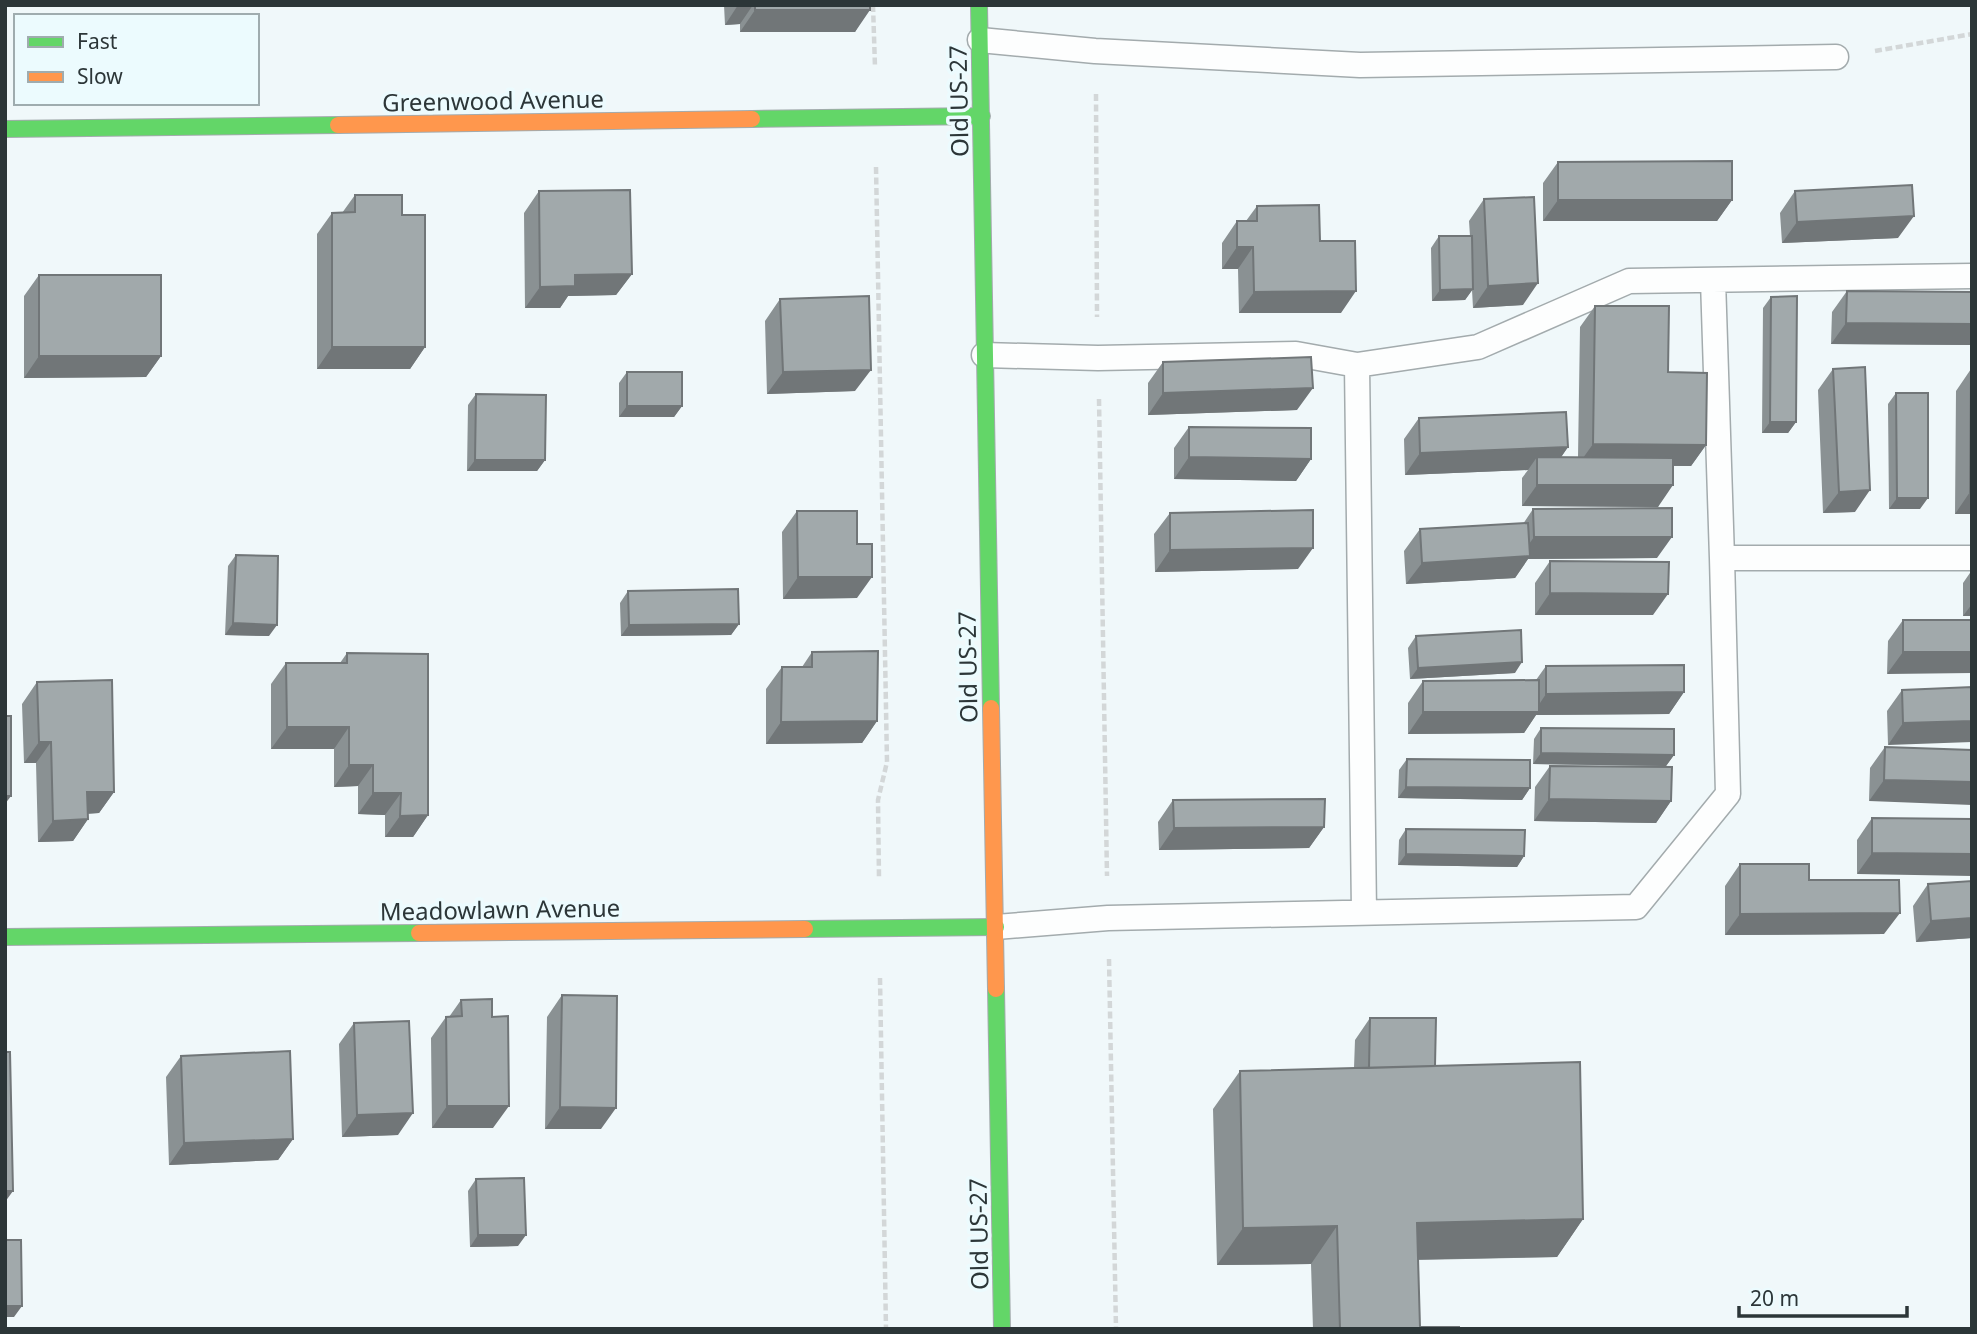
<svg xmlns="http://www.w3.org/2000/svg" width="1977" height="1334" font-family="'Noto Sans',sans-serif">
  <rect width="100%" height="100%" fill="#f0f8fa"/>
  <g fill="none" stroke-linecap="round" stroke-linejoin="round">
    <defs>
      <path id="lane" d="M980,40L1095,51L1360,65L1836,57
        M1713,280L1722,558
        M984,355L1098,358L1296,354L1357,365L1478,347L1629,281L1972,276
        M1357,365L1364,912
        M996,927L1108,918L1636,907L1728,794L1722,558H1972"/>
      <path id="fast" d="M979,5L991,708
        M752,119L982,116
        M5,129L338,125
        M805,929L996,927
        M5,937L419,933
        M996,989L1002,1329"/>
      <path id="slow" d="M338,125L752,119
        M991,708L996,989
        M419,933L805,929"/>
    </defs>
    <use href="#lane" stroke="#a3abad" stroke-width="27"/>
    <use href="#fast" stroke="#a3abad" stroke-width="18"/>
    <use href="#slow" stroke="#a3abad" stroke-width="18"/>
    <path stroke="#d3d7d8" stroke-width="4.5" stroke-dasharray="7 3.5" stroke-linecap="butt" d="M873,5L875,67
      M1875,51L1972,34
      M1096,94L1097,317
      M876,167L887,762L878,800L879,878
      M1099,399L1107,876
      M1109,959L1116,1329
      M880,978L886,1329"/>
    <use href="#lane" stroke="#fdfefe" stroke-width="24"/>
    <use href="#fast" stroke="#63d668" stroke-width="16"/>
    <use href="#slow" stroke="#ff974d" stroke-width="16"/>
  </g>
  <path fill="#8a9193" d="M724,5H870L855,32H740V24L725,25Z
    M1558,162L1732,200L1717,221H1543V183Z
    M539,191L632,274L616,295L568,296L560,308H525L524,213Z
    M1795,191L1898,238L1782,243L1780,213Z
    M355,195L402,215L425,347L410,369H317V234L332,213H342Z
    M1484,199L1523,305L1473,308L1472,290L1465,300L1432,301L1431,248L1439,236H1470L1469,221Z
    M1257,206L1320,241L1341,313H1239L1238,269H1222V243L1237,221H1246Z
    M39,275L161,356L146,377L24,378V296Z
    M1847,291L1972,292V345L1831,344L1832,312Z
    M1771,297L1796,422L1788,433H1762L1763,308Z
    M780,299L855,391L767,394L765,321Z
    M1595,306L1668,372L1706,445L1691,466H1673L1658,507L1522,506V478L1528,470L1405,475L1404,439L1419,418L1568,447L1561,457H1578L1580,327Z
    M1163,362L1297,410L1148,415V383Z
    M1833,369L1855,512L1823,513L1818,390Z
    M1971,369L1972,514H1955L1956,391Z
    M627,372L682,406L674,417H619V383Z
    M1896,393L1920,509H1889L1888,404Z
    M476,394L545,460L537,471H467L468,405Z
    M1189,427L1311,459L1296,481L1174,479V448Z
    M1533,509L1657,558L1528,559L1515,578L1406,584L1404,551L1420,529L1523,524Z
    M797,511L857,598L783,599L782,532Z
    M1170,513L1298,569L1155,572L1154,534Z
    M236,555L269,636L225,635L228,566Z
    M1550,561L1653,615H1535V583Z
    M1972,570V616H1963V583Z
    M628,591L739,624L731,635L621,636L620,603Z
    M1903,620H1972L1887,674L1888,641Z
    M1416,636L1515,673L1410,679L1408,648Z
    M812,652L877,721L862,743L766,744V689L782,667H802Z
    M347,653L428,815L413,837H385V815L358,814V786L334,787V749H271V684L286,663H340Z
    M1546,666L1684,692L1669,714L1536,715L1524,733L1408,734V703L1423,681L1536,680Z
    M37,682L114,792L99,813L88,814V819L73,841L38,842L36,763H24L22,704Z
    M1972,687L1888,745L1887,711L1902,690Z
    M1541,728L1674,755L1666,766L1533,764L1534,739Z
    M1885,747L1972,750L1869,801L1870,768Z
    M1407,759L1530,788L1522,800L1398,798L1399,770Z
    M1550,766L1671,801L1656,823L1534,821L1535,787Z
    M1173,800L1324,827L1309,848L1159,850L1158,822Z
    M1872,818L1972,819L1857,874V840Z
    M1406,829L1524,856L1517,867L1398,865L1399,840Z
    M1740,864L1809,880L1884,934L1725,935V886Z
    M1972,881V938L1916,942L1913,906L1928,884Z
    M562,995L601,1129H545L547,1017Z
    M461,1000L493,1128H432L431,1038L446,1017H449Z
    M1370,1018L1435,1066L1583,1219L1557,1257L1418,1260L1420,1327L1459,1329H1313L1311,1264L1217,1265L1213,1109L1240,1071L1354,1068L1355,1040Z
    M354,1023L398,1135L342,1137L339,1044Z
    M181,1056L293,1139L278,1160L169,1165L166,1077Z
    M476,1179L518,1246L470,1247L468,1191Z"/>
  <path fill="#717678" d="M738,5H753L740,24L725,25Z
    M755,10H870L855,32H740Z
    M1558,200H1732L1717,221H1543Z
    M1914,216L1898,238L1782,243L1797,222Z
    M1237,247H1253L1238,269H1222Z
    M632,274L616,295L568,296L560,308H525L540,287L575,275Z
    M1538,283L1523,305L1473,308L1488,286Z
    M1473,289L1465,300L1432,301L1440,290Z
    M1356,291L1341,313H1239L1254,292Z
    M1846,323L1972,324V345L1831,344Z
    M332,347H425L410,369H317Z
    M39,356H161L146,377L24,378Z
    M871,370L855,391L767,394L783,372Z
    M1313,388L1297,410L1148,415L1163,393Z
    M627,406H682L674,417H619Z
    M1770,422H1796L1788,433H1762Z
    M1593,444L1706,445L1691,466L1578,465Z
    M1568,447L1553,469L1537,457L1528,470L1405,475L1420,453Z
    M1189,457L1311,459L1296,481L1174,479Z
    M475,460H545L537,471H467Z
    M1537,485H1673L1658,507L1522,506Z
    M1870,490L1855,512L1823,513L1839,492Z
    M1970,492H1972V514H1955Z
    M1897,498H1928L1920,509H1889Z
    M1534,537H1672L1657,558L1528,559L1515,578L1406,584L1422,563L1520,557Z
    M1313,548L1298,569L1155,572L1170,550Z
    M798,577H872L857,598L783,599Z
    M1550,593L1668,594L1653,615H1535Z
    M1972,604V616H1963Z
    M233,623L277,625L269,636L225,635Z
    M739,624L731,635L621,636L629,625Z
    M1903,652H1972V673L1887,674Z
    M1522,662L1515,673L1410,679L1418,668Z
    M1684,692L1669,714L1536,715L1524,733L1408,734L1423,712H1534L1546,694Z
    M877,721L862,743L766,744L781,722Z
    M1972,721V742L1888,745L1903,723Z
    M287,727H349L334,749H271Z
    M39,742H51L36,763H24Z
    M1541,753L1674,755L1666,766L1533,764Z
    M349,765H373L358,786L334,787Z
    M1884,780L1972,782V805L1869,801Z
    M1406,787L1530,788L1522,800L1398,798Z
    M87,792H114L99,813L72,814Z
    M373,793H401L385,815L358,814Z
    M5,796H11L5,804Z
    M1549,799L1671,801L1656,823L1534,821Z
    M428,815L413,837H385L400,816Z
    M88,819L73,841L38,842L53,821Z
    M1324,827L1309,848L1159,850L1174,828Z
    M1872,853L1972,854V876L1857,874Z
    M1406,854L1524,856L1517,867L1398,865Z
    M1900,913L1884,934L1725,935L1740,914Z
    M1972,918V938L1916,942L1931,921Z
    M447,1106H509L493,1128H432Z
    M560,1107L616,1108L601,1129H545Z
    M413,1113L398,1135L342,1137L357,1115Z
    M293,1139L278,1160L169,1165L184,1143Z
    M5,1191H13L5,1202Z
    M1583,1219L1557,1257L1391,1260L1417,1223Z
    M1337,1226L1311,1264L1217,1265L1243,1228Z
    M478,1235H526L518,1246L470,1247Z
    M5,1306H22L14,1317H5Z"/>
  <path fill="#a1a9ab" stroke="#717678" stroke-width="2" d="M755,5H870V10H755Z
    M1732,161V200H1558V162Z
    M1912,185L1914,216L1797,222L1795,191Z
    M630,190L632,274L575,275V286L540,287L539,191Z
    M355,195H402V215H425V347H332V213L355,212Z
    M1534,197L1538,283L1488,286L1484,199Z
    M1319,205L1320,241H1355L1356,291L1254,292L1253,247H1237V221H1257V206Z
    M1439,236H1472L1473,289L1440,290Z
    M39,275H161V356H39Z
    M1847,291L1972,292V324L1846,323Z
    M869,296L871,370L783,372L780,299Z
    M1797,296L1796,422H1770L1771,297Z
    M1595,306H1669L1668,372L1707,373L1706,445L1593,444Z
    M1311,357L1313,388L1163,393V362Z
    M1865,367L1870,490L1839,492L1833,369Z
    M1971,369H1972V492H1970Z
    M627,372H682V406H627Z
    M1896,393H1928V498H1897Z
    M476,394L546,395L545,460H475Z
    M1566,412L1568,447L1420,453L1419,418Z
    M1189,427L1311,428V459L1189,457Z
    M1537,457L1673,458V485H1537Z
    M1672,508V537H1534L1533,509Z
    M1313,510V548L1170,550V513Z
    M797,511H857V544H872V577H798Z
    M1528,523L1530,556L1422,563L1420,529Z
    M236,555L278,556L277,625L233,623Z
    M1550,561L1669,562L1668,594L1550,593Z
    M738,589L739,624L629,625L628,591Z
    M1903,620H1972V652H1903Z
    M1521,630L1522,662L1418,668L1416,636Z
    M878,651L877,721L781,722L782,667H812V652Z
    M347,653L428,654V815L400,816L401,793H373V765H349V727H287L286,663H347Z
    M1684,665V692L1546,694V666Z
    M112,680L114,792H87L88,819L53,821L51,742H39L37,682Z
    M1539,680V712H1423V681Z
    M1972,687V721L1903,723L1902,690Z
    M5,716H11V796H5Z
    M1541,728L1674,729V755L1541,753Z
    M1885,747L1972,750V782L1884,780Z
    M1407,759L1530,760V788L1406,787Z
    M1550,766L1672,767L1671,801L1549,799Z
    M1325,799L1324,827L1174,828L1173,800Z
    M1872,818L1972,819V854L1872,853Z
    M1406,829L1525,830L1524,856L1406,854Z
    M1740,864H1809V880H1899L1900,913L1740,914Z
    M1972,881V918L1931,921L1928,884Z
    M562,995L617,996L616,1108L560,1107Z
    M492,999V1017L508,1016L509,1106H447L446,1017L462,1016L461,1000Z
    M1370,1018H1436L1435,1066L1369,1068Z
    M409,1021L413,1113L357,1115L354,1023Z
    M290,1051L293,1139L184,1143L181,1056Z
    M5,1052H10L13,1191H5Z
    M1580,1062L1583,1219L1417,1223L1420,1327H1459V1329H1340L1337,1226L1243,1228L1240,1071Z
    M524,1178L526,1235H478L476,1179Z
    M5,1240H21L22,1306H5Z"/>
  <g text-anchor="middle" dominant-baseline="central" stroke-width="7" stroke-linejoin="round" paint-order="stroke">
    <g font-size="24" fill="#2c3638" stroke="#ecfbfe">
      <text transform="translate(493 100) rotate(-1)">Greenwood Avenue</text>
      <text transform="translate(958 101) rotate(-91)">Old US-27</text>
      <text transform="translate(967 667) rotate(-91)">Old US-27</text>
      <text transform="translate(500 909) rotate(-1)">Meadowlawn Avenue</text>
      <text transform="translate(978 1234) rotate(-91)">Old US-27</text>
    </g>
  </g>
  <rect width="1977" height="1334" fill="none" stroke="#2c3638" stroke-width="14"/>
  <rect x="14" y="14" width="245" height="91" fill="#ecfbfe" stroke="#9facaf" stroke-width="2"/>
  <rect x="28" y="37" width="35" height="10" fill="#63d668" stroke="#9facaf" stroke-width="2"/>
  <text x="77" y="49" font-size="21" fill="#2c3638">Fast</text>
  <rect x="28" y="72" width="35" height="10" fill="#ff974d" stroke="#9facaf" stroke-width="2"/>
  <text x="77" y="84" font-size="21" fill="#2c3638">Slow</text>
  <path d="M1739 1306v10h168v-10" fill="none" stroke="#2c3638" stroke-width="3.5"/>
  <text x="1750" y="1306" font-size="21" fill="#2c3638" stroke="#ecfbfe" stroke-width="5" paint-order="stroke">20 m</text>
</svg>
